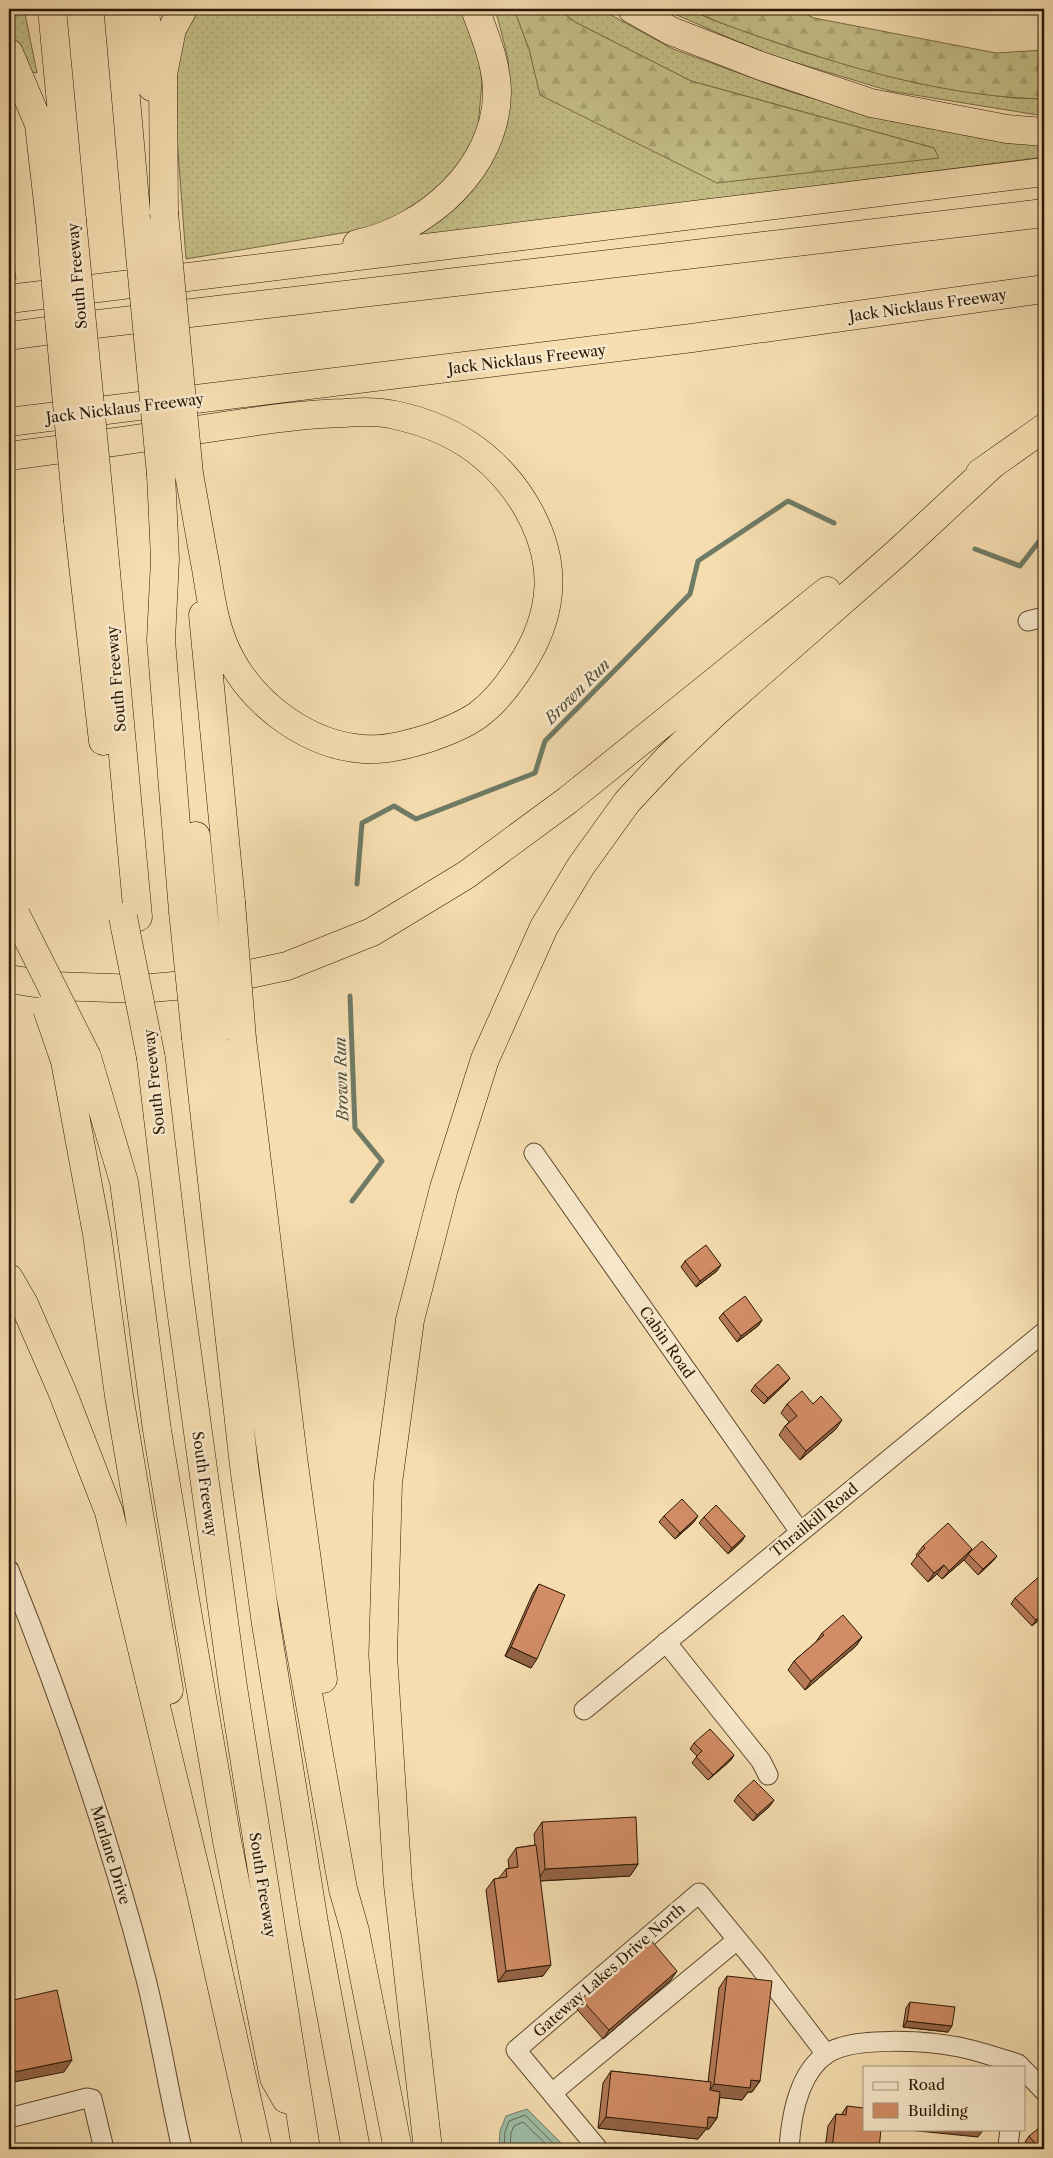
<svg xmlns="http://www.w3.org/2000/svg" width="1053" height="2158" font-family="'Libre Caslon Text',serif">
  <defs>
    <pattern id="grass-dots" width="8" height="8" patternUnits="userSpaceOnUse" patternTransform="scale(1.25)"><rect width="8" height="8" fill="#c4be86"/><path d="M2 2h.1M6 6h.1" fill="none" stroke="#a9a372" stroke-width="1.8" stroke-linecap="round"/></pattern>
    <pattern id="forest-firs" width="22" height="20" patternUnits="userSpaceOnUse" patternTransform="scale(1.25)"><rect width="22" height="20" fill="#c4be86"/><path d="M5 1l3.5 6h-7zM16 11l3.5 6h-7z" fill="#a9a372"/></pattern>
  </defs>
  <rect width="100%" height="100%" fill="#f5ddb0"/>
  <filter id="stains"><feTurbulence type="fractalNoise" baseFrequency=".004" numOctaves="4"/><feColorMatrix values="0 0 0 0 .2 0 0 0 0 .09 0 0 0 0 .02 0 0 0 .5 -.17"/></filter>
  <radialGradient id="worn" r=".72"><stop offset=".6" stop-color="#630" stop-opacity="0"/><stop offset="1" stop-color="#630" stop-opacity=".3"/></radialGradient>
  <path fill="url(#grass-dots)" stroke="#776a44" d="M9,9H24L37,73L31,72L9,28Z
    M191,9H463L474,33L482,81L478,128L466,154L447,183L427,203L372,228L186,259L173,83Z
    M493,9H514L529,49L938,158L934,148L691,81L575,22L558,9H600L673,49L794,93L895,121L1044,144V157L419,237L418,231L444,215L466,197L484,171L510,96L508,59L498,19Z
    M663,9H690L710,19L806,53L916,83L1013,98L1044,99V116L890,91L764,53Z
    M9,233L16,279L9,280Z"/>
  <path fill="url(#forest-firs)" stroke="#776a44" d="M514,9H558L575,22L691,81L934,148L939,158L717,183L540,95L529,49Z
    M690,9H794L814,18L996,53L1044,50V99C953,97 861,72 775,42C746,32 717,23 690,9Z"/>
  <path fill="#9dbda6" stroke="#6f7b65" d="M527,2109L563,2145L565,2149H499L500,2131L506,2116Z"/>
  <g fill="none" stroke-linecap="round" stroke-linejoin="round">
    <path stroke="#646a54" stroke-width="1" d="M504,2149L505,2132L509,2121L525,2115L559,2149
      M510,2149L511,2133L514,2126L523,2122L551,2149"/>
    <path stroke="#6f7b65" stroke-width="5" d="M975,549L1020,566L1044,535
      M357,884L362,823L394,806L416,819L535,773L545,741L690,594L698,561L788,501L834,523
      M350,996L355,1128L382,1161L352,1201"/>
    <defs>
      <path id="minor" d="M1028,621L1044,617
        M534,1153L800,1532
        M9,1570C63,1704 110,1839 146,1979C160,2035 169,2093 182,2149
        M666,1642L761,1761L768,1775
        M584,1710L1044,1332
        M1024,2070L1044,2091
        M552,2093L737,1940
        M9,2118L87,2098L92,2099L104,2149
        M1010,2129L1008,2146L1011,2149
        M598,2149L516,2050L699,1893L759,1966L826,2054
        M789,2149C791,2117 798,2072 828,2053C855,2036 927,2041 959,2047C979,2051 999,2058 1018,2064L1021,2067"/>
      <path id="highway" d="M52,9L72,220
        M118,9L137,223
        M145,9L152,87
        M632,9L671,31L761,66L871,103L1007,129L1044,132
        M9,53L39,124L50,221
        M164,213L163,74L172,29L183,9
        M357,244C427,229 496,168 497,93C497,64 485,36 475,9
        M9,299C354,254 699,217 1044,172
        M9,336L97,324L1044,213
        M9,422L692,338L1044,289
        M9,456C80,447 152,437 223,426C264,420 303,414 344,413C361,412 378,411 395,415C450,427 492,453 523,501C560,561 556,616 516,673C506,688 493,704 478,715C464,725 448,731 432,737C411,744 386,751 363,749C309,745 257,707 231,660C215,631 211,600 206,568C200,537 195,506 189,474
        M980,473L1044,428
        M161,474L165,559L161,640L183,911
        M101,518L138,917
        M78,521L103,741
        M203,615L231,902
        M196,836L203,907
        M9,979L54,986L140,989L208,983L287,966L372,932L466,875L568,800L827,591
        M215,1033L290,1592L343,1889L355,1931L398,2149
        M196,1038L244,1466L266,1624L314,1923L356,2149
        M242,1039L293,1457L323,1679
        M87,1057L124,1182L157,1430L185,1599L227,1841L274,2078L286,2099
        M151,1058L178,1287L233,1687L306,2149
        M65,1061L97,1234L119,1396L169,1690
        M9,1278L24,1304L62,1391L109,1512L200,1889L258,2149
        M428,2149L398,1885L383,1655L388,1483L410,1320L444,1188L485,1059L544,927L581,866L627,802L669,757L716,712L898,552L994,463"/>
    </defs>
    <use href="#minor" stroke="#5d482e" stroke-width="21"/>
    <use href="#highway" stroke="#2a1703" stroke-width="29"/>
    <use href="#minor" stroke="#f8e9cc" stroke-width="19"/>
    <use href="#highway" stroke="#f5ddb0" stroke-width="28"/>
    <defs>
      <path id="highway-bridge" d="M164,213L189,474
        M72,220L101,518
        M50,221L78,521
        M137,223L161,474
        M231,902L242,1039
        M203,907L215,1033
        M183,911L196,1038
        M16,915L87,1057
        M123,917L151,1058
        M47,1009L65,1061"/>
    </defs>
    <use href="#highway-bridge" stroke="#2a1703" stroke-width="29" stroke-linecap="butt"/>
    <use href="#highway-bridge" stroke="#f5ddb0" stroke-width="28"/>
  </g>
  <path fill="#b57958" stroke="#2a1703" d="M685,1261L717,1271L696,1287L681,1267Z
    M723,1313L762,1320L758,1326L737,1342L719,1318Z
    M790,1378L786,1383L764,1404L751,1391L755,1385Z
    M787,1404L836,1429L800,1460L779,1435L785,1426L789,1422L781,1413Z
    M664,1516L694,1522L675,1539L659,1522Z
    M704,1517L745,1536L741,1542L728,1554L699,1523Z
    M923,1546L969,1553L997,1556L992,1562L978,1575L964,1560L965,1559L942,1579L937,1574L928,1582L911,1564L917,1556L916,1555Z
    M539,1584L531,1668L505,1656L533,1593Z
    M1015,1598L1044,1615L1032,1626L1011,1604Z
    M822,1633L862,1637L856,1646L805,1690L788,1670L794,1661L816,1642Z
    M694,1743L734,1755L730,1761L708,1780L692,1763L697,1756L690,1749Z
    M738,1795L770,1806L753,1821L734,1801Z
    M542,1822L638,1864L630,1876L540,1881L543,1976L498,1982L486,1890L494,1879L499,1878L506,1869L509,1868L508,1860L516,1848L535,1845L534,1834Z
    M727,1976L760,2081L752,2092H748L742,2100L720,2097L717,2118L709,2129H706L698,2139L598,2128L603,2083L611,2071L708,2082L719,1988Z
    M671,1980L603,2039L575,2007L581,1999Z
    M910,2002L948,2032L903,2027L906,2008Z
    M847,2106L879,2149H825L828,2126L836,2114L841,2115Z
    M1029,2136L1044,2149H1031L1025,2142Z"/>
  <path fill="#936347" stroke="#2a1703" d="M721,1265L717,1271L696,1287L700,1281Z
    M762,1320L758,1326L737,1342L741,1336Z
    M790,1378L786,1383L764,1404L768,1398Z
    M842,1420L836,1429L800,1460L806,1451Z
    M698,1516L694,1522L675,1539L680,1533Z
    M745,1536L741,1542L728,1554L732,1548Z
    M972,1549L965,1559L942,1579L949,1571Z
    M997,1556L992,1562L978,1575L983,1569Z
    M944,1565L937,1574L928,1582L934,1573Z
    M1044,1612V1615L1032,1626L1036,1620Z
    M862,1637L856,1646L805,1690L811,1681Z
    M511,1647L537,1659L531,1668L505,1656Z
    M734,1755L730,1761L708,1780L713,1775Z
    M774,1800L770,1806L753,1821L757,1815Z
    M638,1864L630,1876L537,1881L545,1869Z
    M551,1965L543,1976L498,1982L506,1971Z
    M677,1971L671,1980L603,2039L609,2030Z
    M907,2021L952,2026L948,2032L903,2027Z
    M72,2060L64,2072L9,2083V2073Z
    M751,2080L760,2081L752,2092H748L742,2100L706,2096L714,2084Z
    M606,2117H708L717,2118L709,2129H706L698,2139L598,2128Z
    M898,2129H984L978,2137Z"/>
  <path fill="#d28d66" stroke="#2a1703" d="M706,1245L721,1265L700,1281L685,1261Z
    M745,1296L762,1320L741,1336L723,1313Z
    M778,1364L790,1378L768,1398L755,1385Z
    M802,1391L813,1404L821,1396L842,1420L806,1451L785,1426L797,1416L787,1404Z
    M682,1499L698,1516L680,1533L664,1516Z
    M716,1505L745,1536L732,1548L704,1517Z
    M948,1523L972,1549L949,1571L944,1565L934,1573L918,1555L925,1548L923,1546Z
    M982,1541L997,1556L983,1569L968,1554Z
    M1043,1573L1044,1575V1612L1036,1620L1015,1598Z
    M539,1584L565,1595L537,1659L511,1647Z
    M843,1615L862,1637L811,1681L794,1661L824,1635L822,1633Z
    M710,1729L734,1755L713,1775L696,1757L702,1751L694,1743Z
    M754,1780L774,1800L757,1815L738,1795Z
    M636,1817L638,1864L545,1869L542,1822Z
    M536,1845L551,1965L506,1971L494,1879L507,1877L506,1869L518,1867L516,1848Z
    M650,1939L677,1971L609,2030L581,1999Z
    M727,1976L772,1981L760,2081L751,2080L750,2088L714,2084Z
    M57,1990L72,2060L9,2073V2001Z
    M910,2002L955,2007L952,2026L907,2021Z
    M611,2071L711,2082L710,2090L720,2092L717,2118L708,2117L707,2128L606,2117Z
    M847,2106L864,2108V2129H881L879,2149H832L836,2114L846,2115Z
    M1044,2124V2149H1040L1029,2136Z"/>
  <g text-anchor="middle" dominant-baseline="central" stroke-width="5" stroke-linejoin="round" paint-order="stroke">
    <g font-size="15" fill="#2a1703" stroke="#f8e9cc">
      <text transform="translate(77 276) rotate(-95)">South Freeway</text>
      <text transform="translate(928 305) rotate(-8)">Jack Nicklaus Freeway</text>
      <text transform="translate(527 359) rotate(-7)">Jack Nicklaus Freeway</text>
      <text transform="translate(125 408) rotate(-7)">Jack Nicklaus Freeway</text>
      <text transform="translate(116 679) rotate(-95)">South Freeway</text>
      <text transform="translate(154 1082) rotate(-96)">South Freeway</text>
      <text transform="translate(667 1342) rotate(55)">Cabin Road</text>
      <text transform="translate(205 1484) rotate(82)">South Freeway</text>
      <text transform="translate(814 1520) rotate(-39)">Thrailkill Road</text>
      <text transform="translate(111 1855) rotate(73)">Marlane Drive</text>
      <text transform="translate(263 1885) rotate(81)">South Freeway</text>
      <text transform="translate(609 1970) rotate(-41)">Gateway Lakes Drive North</text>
    </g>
    <g font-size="16" font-style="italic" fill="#52513c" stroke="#f8e9cc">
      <text transform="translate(577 691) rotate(-45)">Brown Run</text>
      <text transform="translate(341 1079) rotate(-92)">Brown Run</text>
    </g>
  </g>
  <rect width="1053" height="2158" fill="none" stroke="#f5ddb0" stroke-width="30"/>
  <rect x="10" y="10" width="1033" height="2138" fill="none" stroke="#2a1703" stroke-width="2.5"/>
  <rect x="15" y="15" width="1023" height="2128" fill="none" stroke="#2a1703"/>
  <rect x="863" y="2066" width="162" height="65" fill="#f8e9cc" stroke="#a6957c"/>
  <rect x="873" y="2082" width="25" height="8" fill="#f8e9cc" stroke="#a6957c"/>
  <text x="908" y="2090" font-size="15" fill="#2a1703">Road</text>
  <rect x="873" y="2103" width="25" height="15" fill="#d28d66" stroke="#a6957c"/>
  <text x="908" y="2116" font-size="15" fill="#2a1703">Building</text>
  <rect width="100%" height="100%" filter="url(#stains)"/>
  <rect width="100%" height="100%" fill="url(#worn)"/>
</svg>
